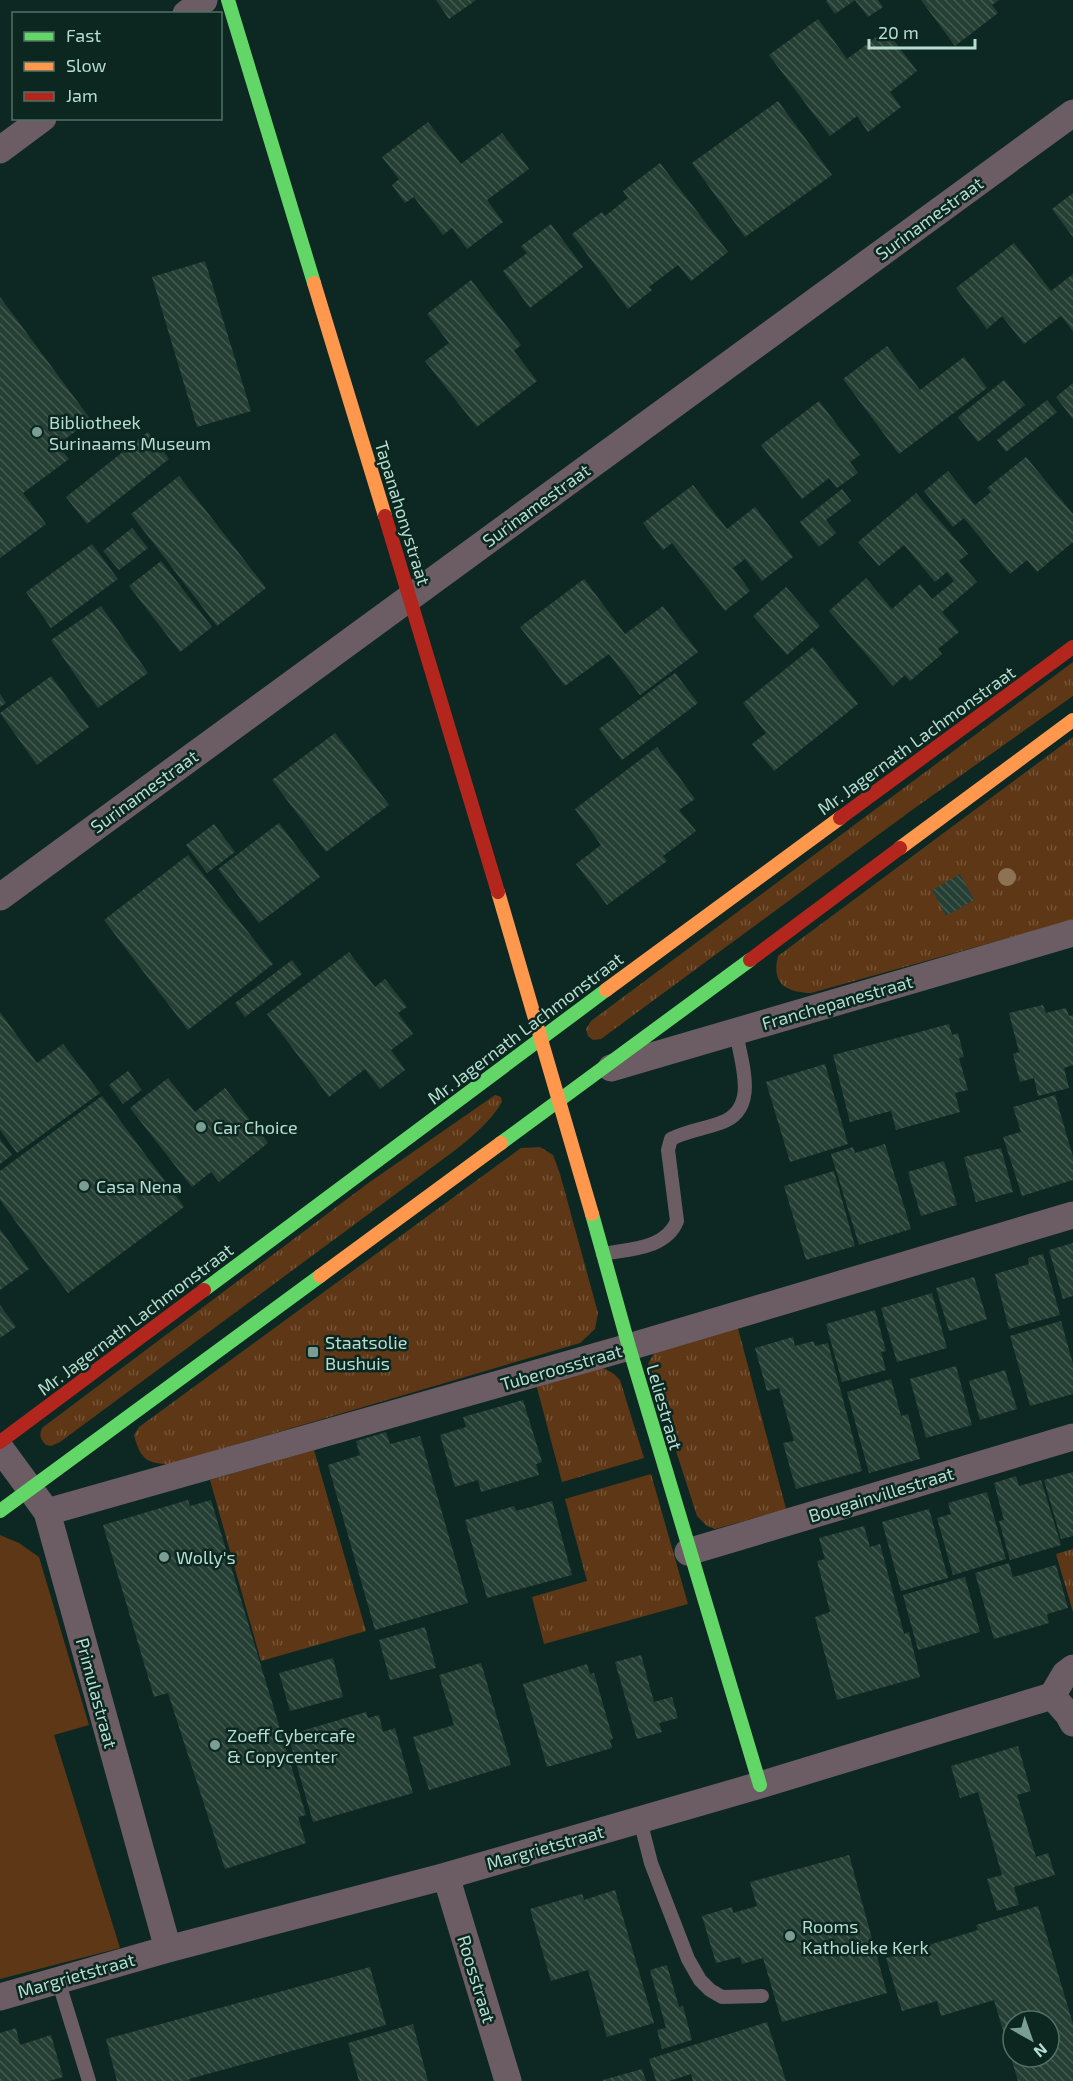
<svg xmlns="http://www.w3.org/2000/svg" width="1073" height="2081" font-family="'Exo 2',sans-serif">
  <defs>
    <pattern id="grass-tufts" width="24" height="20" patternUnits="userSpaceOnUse" patternTransform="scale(1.5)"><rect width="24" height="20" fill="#5e3716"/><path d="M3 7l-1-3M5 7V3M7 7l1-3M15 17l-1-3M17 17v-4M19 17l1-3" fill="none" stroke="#735437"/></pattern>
    <pattern id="building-back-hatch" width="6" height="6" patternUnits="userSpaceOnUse" patternTransform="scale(1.5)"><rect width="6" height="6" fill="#263f35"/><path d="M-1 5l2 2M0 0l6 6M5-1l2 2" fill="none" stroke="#435a51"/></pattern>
  </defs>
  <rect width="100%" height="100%" fill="#0d2823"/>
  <path fill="url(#grass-tufts)" d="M1073,662V696L912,810L601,1039L593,1040L588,1036L586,1029L591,1021Z
    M1073,737V920L811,993C786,992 771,984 778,956Z
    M495,1095L501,1097L502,1102C490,1122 472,1137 454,1151L60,1442L51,1446L46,1445C40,1439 39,1436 42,1428L367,1184Z
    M540,1147L553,1155L560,1174L598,1313L595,1329L580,1343L170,1464C146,1464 140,1458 134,1435L139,1427L521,1148Z
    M736,1321L786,1509L715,1529L707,1526L697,1516L648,1364L658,1346Z
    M600,1366L614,1374L620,1380L644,1458L562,1482L536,1384Z
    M314,1450L366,1631L261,1661L210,1480Z
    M651,1474L688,1604L544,1644L532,1597L587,1581L565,1499Z
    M1073,1549V1612L1056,1554Z"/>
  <path fill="#5e3716" d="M0,1535L19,1543L39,1557L89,1725L54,1735L120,1948L0,1979Z"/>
  <path fill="url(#building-back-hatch)" fill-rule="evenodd" d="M436,0H476L449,19Z
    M827,0H878L883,7L868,17L855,0L835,14L826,1Z
    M921,0H999L992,5L998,13L955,46Z
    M818,19L847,59L886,30L917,71L890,92L901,107L868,132L857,116L830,136L769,55Z
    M778,101L832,175L745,237L692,163Z
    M428,122L461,164L502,133L529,169L487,200L503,222L467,249L452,228L443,235L414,197L405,203L392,185L399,179L382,157Z
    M660,163L728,252L691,281L678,265L649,287L652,290L628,309L572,234L602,212L605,216L628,198L623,191Z
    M1073,193V237L1052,209Z
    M551,224L583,267L530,308L503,271L527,253L521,246Z
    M1014,243L1051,291L1073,274V331L1061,316L1024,344L1002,316L987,329L956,288Z
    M205,261L251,411L197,427L152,277Z
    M471,280L521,345L514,351L537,381L477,427L425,361L449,343L427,314Z
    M0,297L91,420L57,445L69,459L23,493L46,524L0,558Z
    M887,346L920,390L964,357L987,388L899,454L843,379Z
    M1004,380L1025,405L978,442L958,417Z
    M1073,383V419L1056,397Z
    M1047,400L1057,412L1006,452L997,440Z
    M819,401L860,455L850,462L858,473L837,488L829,478L802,499L761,445Z
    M148,432L169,459L87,524L66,497Z
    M1026,457L1073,514V542L1037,572L1027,560L1010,574L964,518L953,527L924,491L948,471L975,505L991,492L987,488Z
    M179,476L266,588L217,626L131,514Z
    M693,485L727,529L755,507L793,557L762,581L745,559L733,568L750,591L725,611L672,543L663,550L643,523Z
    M842,489L851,501L826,520L836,533L819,547L800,522Z
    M916,493L968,554L959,561L977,582L942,612L959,632L938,649L942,654L910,681L905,675L893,686L829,611L866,578L892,609L920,584L932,599L954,581L947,572L935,582L904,545L879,566L858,542Z
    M132,528L148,548L119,570L103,551Z
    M92,544L118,579L51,628L26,592Z
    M161,561L212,627L180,652L129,586Z
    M584,579L625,634L663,606L698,652L640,695L609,654L565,686L520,627Z
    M786,587L820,626L787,655L753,616Z
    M101,606L148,673L98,708L51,640Z
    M813,647L858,704L774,771L752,744L766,733L743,703Z
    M675,673L698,703L622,760L599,729Z
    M51,676L89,727L37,765L0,713Z
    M0,694L6,703L0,707Z
    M335,733L389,805L326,852L272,780Z
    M657,747L695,799L679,810L696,831L663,856L667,861L607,905L576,864L601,845L575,809Z
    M279,823L320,877L259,923L218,869Z
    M214,824L235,852L207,873L186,845Z
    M188,855L273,964L188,1030L104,920Z
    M960,874L974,900L946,916L932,890Z
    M349,952L375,987L385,979L407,1007L398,1013L413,1034L391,1050L405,1070L380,1089L365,1069L329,1097L267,1014Z
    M292,960L302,974L245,1017L235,1003Z
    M1043,1005L1046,1013L1066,1008L1069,1016L1073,1015V1065L1064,1068L1069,1088L1038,1096L1034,1078L1020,1082L1013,1054L1019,1052L1009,1013Z
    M0,1012L37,1063L63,1044L100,1093L17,1153L0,1130Z
    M949,1024L952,1035L958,1033L964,1057L959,1058L968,1090L955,1093L960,1112L896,1130L891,1111L850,1122L833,1055Z
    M825,1064L848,1144L790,1162L766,1082Z
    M128,1071L142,1090L123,1104L109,1085Z
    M168,1078L195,1112L225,1088L268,1143L219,1182L211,1172L192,1187L130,1108Z
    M1055,1095L1073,1157V1180L1022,1196L1003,1137L1021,1132L1013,1107Z
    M102,1096L184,1207L68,1293L0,1200V1171Z
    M0,1139L12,1155L0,1164Z
    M885,1144L911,1229L859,1245L831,1154L853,1147L855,1153Z
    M1001,1148L1013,1192L976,1202L964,1157Z
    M944,1161L957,1205L921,1216L908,1172Z
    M834,1171L855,1246L806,1260L784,1186Z
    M0,1229L29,1269L0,1290Z
    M1073,1243V1296L1063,1299L1049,1250Z
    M1043,1254L1060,1315L1009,1329L995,1274L1029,1264L1028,1258Z
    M974,1277L987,1319L949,1331L936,1288Z
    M932,1293L947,1348L897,1362L881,1308Z
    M0,1305L16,1327L0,1338Z
    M875,1310L886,1351L881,1352L886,1370L842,1382L826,1324Z
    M1061,1321L1073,1364V1394L1030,1406L1010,1336Z
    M793,1337L795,1346L814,1341L815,1346L828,1343L862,1471L796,1489L783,1443L794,1441L779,1388L767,1391L755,1348Z
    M956,1366L972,1425L926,1438L910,1379Z
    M1005,1370L1017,1409L980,1420L969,1381Z
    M891,1379L901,1416L908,1414L920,1459L869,1473L847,1392Z
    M523,1400L542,1462L536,1464L539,1475L481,1492L478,1480L455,1487L440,1435L466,1427L463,1417Z
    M386,1432L390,1444L420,1436L468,1603L375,1630L328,1465L360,1455L356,1441Z
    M1073,1472V1536L1061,1539L1044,1480Z
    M1016,1476L1019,1486L1041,1480L1061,1545L1010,1560L999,1521L1004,1520L994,1483Z
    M987,1492L1006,1559L953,1575L937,1518L951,1514L948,1503Z
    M188,1500L190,1506L211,1500L306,1815L298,1817L306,1843L225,1869L168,1693L154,1697L103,1525Z
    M552,1501L572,1575L487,1598L465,1520L514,1506L516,1511Z
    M929,1509L948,1578L901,1591L882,1522Z
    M864,1526L870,1547L880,1544L904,1634L909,1632L920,1677L837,1700L815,1617L830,1612L817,1561L825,1559L819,1538Z
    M1009,1563L1013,1577L1056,1565L1068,1608L1047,1614L1049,1623L994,1639L975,1573Z
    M965,1577L980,1632L918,1650L903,1595Z
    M425,1627L436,1668L390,1680L379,1640Z
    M641,1655L654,1702L672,1697L678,1718L659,1723L662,1732L637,1739L615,1662Z
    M333,1658L343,1697L290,1711L279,1673Z
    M481,1663L511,1765L429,1790L413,1737L454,1725L439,1675Z
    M587,1664L590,1674L594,1673L613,1739L610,1740L612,1748L547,1767L523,1684Z
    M366,1712L368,1718L379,1715L383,1732L395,1728L413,1793L313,1822L288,1735Z
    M1018,1746L1031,1791L1017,1795L1036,1857L1048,1853L1055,1875L1014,1887L1019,1905L997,1911L987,1879L1002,1875L978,1792L960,1798L951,1766Z
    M849,1855L887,1993L782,2022L763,1958L742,1964L740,1957L716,1963L702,1916L732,1907L733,1913L757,1906L750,1882Z
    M615,1890L654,2023L607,2037L588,1970L551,1981L530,1909L582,1894L584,1900Z
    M1038,1906L1073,2024V2081H1018L994,2000L941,2016L937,2001L902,2011L886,1958L978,1930L976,1925ZM1013,2021H1049V2057H1013Z
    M667,1965L679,2007L683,2006L692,2040L662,2049L657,2030L666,2028L650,1970Z
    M370,1967L386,2025L189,2079L190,2081H117L106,2039Z
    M767,2022L786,2081H693L691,2074L669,2081H656L649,2059Z
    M413,2024L428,2081H359L348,2043Z
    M16,2028L20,2045L51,2035L63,2077L49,2081H0V2033Z
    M642,2069L646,2081H603V2080Z"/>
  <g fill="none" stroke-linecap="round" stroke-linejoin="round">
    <path stroke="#6c5d64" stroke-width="14" d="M603,1254C629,1249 666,1249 677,1221L668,1150L671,1139C686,1131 703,1129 720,1123C760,1110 741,1063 736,1032
      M640,1820L651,1863L688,1959L700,1980L710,1990L722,1997L762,1996
      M58,1980L89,2081"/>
    <path stroke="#6c5d64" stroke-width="27" d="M186,14L204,0
      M0,150L43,118
      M0,897L1073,113
      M611,1068L1073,933
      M0,1448L47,1512L168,1949
      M47,1512L629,1347L1073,1215
      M688,1552L1073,1437
      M1052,1696L1068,1714L1073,1723
      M446,1876L508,2081
      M0,1997L168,1949L446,1876L760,1785L1052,1696L1065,1674L1073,1668"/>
    <path stroke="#63d668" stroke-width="14" d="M228,0L314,283
      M501,1143L750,960
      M592,1214L629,1347L760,1785
      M204,1290L606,990
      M0,1511L320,1276"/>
    <path stroke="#ff974d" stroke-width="14" d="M314,283L385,516
      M900,848L1073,720
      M498,892L592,1214
      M606,990L840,818
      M320,1276L501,1143"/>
    <path stroke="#b3261e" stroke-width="14" d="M385,516L498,892
      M840,818L1073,647
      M750,960L900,848
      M0,1442L204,1290"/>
  </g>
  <circle fill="#8e7254" cx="1007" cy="877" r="9"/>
  <g fill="#7a9e93" stroke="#0c2720" stroke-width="2">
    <circle cx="37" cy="432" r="6"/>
    <circle cx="201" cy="1127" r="6"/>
    <circle cx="84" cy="1186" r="6"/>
    <rect x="307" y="1346" width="12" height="12" rx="3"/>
    <circle cx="164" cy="1557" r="6"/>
    <circle cx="215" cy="1745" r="6"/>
    <circle cx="790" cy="1936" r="6"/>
  </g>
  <g text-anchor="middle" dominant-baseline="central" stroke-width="5" stroke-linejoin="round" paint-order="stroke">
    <g font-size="18" fill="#b5ddd0" stroke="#0c2720">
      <text transform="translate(929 218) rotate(-36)">Surinamestraat</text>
      <text transform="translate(536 505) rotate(-36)">Surinamestraat</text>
      <text transform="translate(403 513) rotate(73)">Tapanahonystraat</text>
      <text transform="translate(916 740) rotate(-36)">Mr. Jagernath Lachmonstraat</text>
      <text transform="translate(144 791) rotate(-36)">Surinamestraat</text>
      <text transform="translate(837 1002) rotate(-16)">Franchepanestraat</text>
      <text transform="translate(525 1028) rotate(-37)">Mr. Jagernath Lachmonstraat</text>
      <text transform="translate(135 1319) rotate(-37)">Mr. Jagernath Lachmonstraat</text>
      <text transform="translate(561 1367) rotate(-16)">Tuberoosstraat</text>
      <text transform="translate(665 1407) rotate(74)">Leliestraat</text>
      <text transform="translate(881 1494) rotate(-17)">Bougainvillestraat</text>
      <text transform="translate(97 1693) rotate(75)">Primulastraat</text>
      <text transform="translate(545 1847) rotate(-16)">Margrietstraat</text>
      <text transform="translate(76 1975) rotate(-16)">Margrietstraat</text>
      <text transform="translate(477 1979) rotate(73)">Roosstraat</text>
    </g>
    <g font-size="18" fill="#b5ddd0" stroke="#0c2720" text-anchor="start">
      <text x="49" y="422">Bibliotheek<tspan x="49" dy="21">Surinaams Museum</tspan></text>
      <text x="213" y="1127">Car Choice</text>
      <text x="96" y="1186">Casa Nena</text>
      <text x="325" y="1342">Staatsolie<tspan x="325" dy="21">Bushuis</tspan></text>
      <text x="176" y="1557">Wolly's</text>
      <text x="227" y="1735">Zoeff Cybercafe<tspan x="227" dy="21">&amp; Copycenter</tspan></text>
      <text x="802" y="1926">Rooms<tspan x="802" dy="21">Katholieke Kerk</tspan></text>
    </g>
  </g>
  <rect x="12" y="12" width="210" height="108" fill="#0c2720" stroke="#507066" stroke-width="1.5"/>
  <rect x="24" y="32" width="30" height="9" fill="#63d668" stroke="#507066" stroke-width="1.5"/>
  <text x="66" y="42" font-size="18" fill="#b5ddd0">Fast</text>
  <rect x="24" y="62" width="30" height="9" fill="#ff974d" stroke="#507066" stroke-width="1.5"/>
  <text x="66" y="72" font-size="18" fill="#b5ddd0">Slow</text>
  <rect x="24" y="92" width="30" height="9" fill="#b3261e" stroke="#507066" stroke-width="1.5"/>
  <text x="66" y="102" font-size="18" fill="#b5ddd0">Jam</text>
  <g transform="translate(1031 2039) rotate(140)"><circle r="28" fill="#0c2720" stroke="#507066" stroke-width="1.5"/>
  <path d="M0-4.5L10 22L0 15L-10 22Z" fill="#7a9e93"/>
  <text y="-9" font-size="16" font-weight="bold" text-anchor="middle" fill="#b5ddd0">N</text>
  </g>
  <path d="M869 39v9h106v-9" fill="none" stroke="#b5ddd0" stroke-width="3"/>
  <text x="878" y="39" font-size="18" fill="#b5ddd0" stroke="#0c2720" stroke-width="4.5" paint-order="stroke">20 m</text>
</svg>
